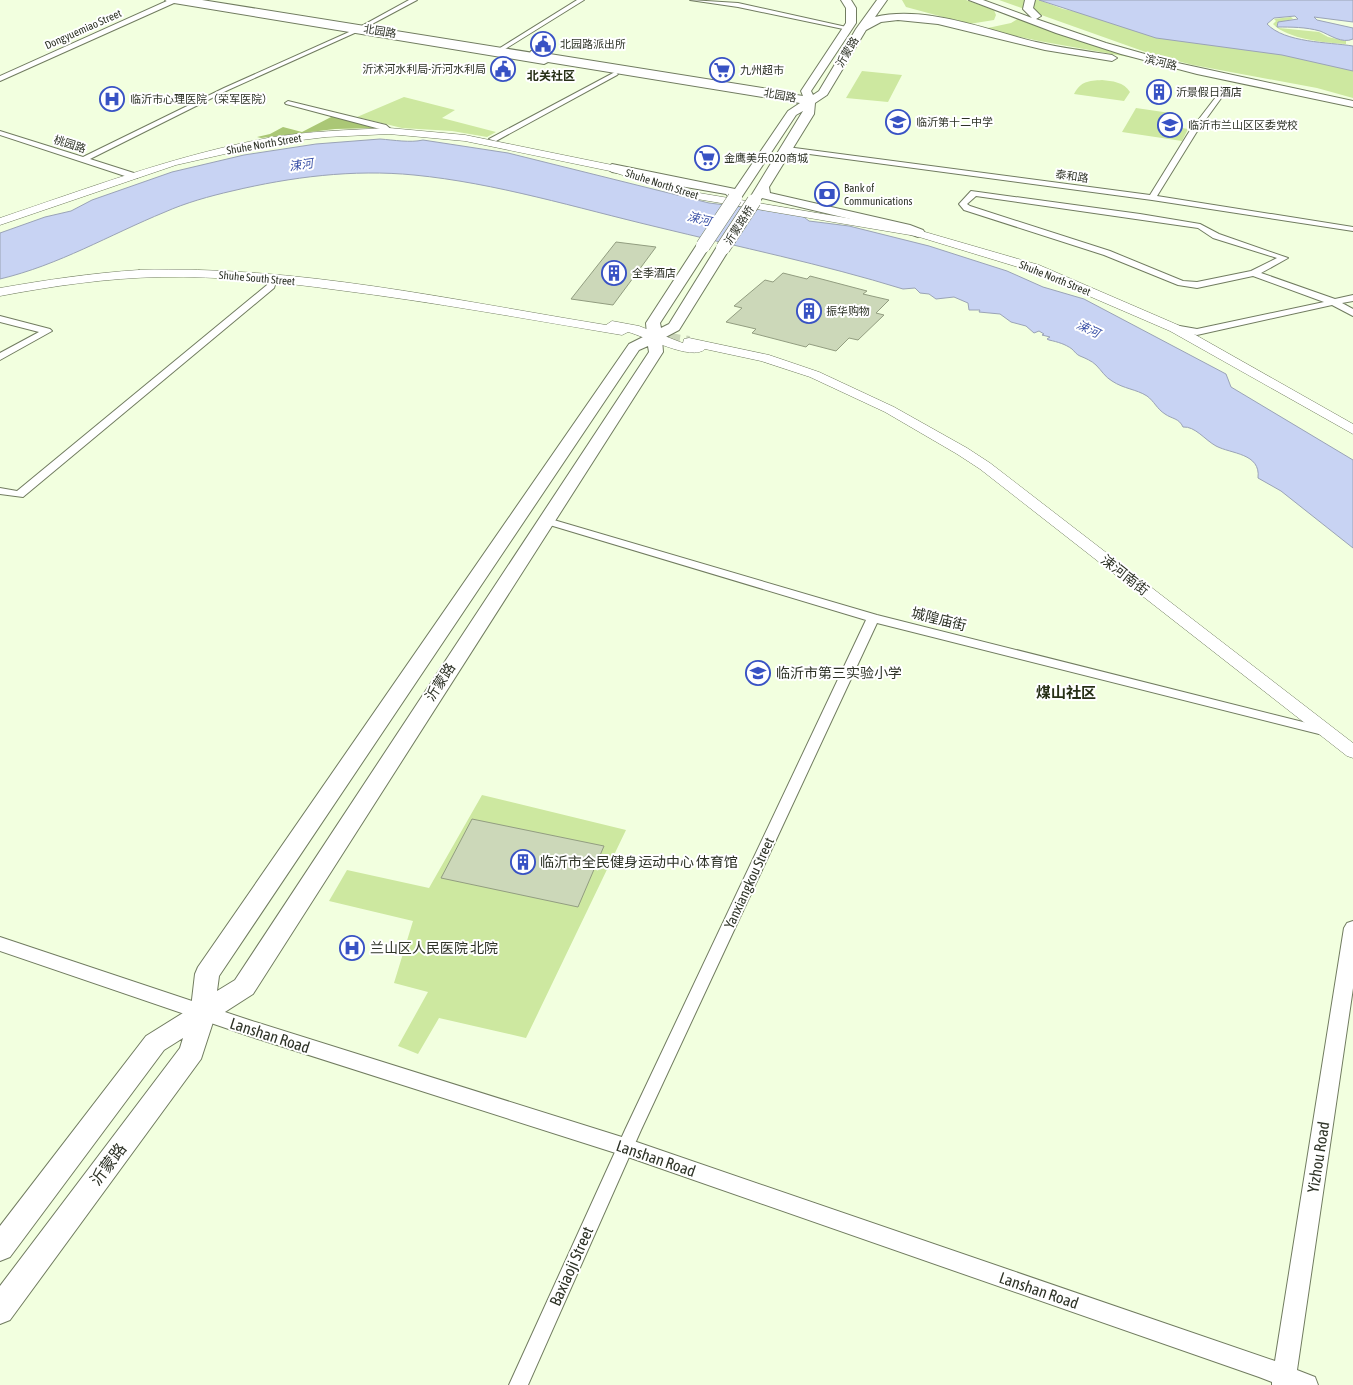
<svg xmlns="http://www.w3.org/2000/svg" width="1353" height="1385" font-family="'Asap Condensed','Noto Sans SC',sans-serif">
  <rect width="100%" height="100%" fill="#f2ffdf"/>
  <path fill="#cde8a0" d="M966,0L994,10L996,15L994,20L969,24L906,7L902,0Z
    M999,0H1039L1063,9L1333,65L1353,71V98L1317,88L1193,65L1154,55Z
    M1291,17L1293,19L1277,23L1279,28L1319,32L1328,37L1346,41V44C1326,43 1287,39 1273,24L1276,21L1274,19Z
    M1019,18L1140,59L1039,41L983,29L1011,23Z
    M862,71L902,75L888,102L846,98Z
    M1102,80C1112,81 1124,82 1130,92L1124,101L1074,94C1081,81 1088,81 1102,80Z
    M404,97L455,110L442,118L496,132L487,137L452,131L402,128L357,117Z
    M1136,108L1177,114L1171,126L1188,129L1182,141L1122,132Z
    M482,795L626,830L526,1038L439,1018L418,1054L398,1046L428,992L394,983L413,921L329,901L347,870L429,888Z"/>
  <path fill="#aac775" d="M333,116L374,128L335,129L261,138L257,137L270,134L283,127L302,132Z"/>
  <path fill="#c8d3f3" stroke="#9aa3b6" d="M1039,0H1353V22L1314,17L1317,20L1353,28V39C1342,44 1330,35 1320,31C1306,27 1291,27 1277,27L1278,22L1298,19L1295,16L1274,18L1267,24C1285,43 1328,42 1353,46V71L1282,55L1156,38Z
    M380,139C394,140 410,143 423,140L508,153L709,203L800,214L809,221L849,226L929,246L1007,271L1043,287L1084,299L1226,374L1231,387L1353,460V548L1281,491L1258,478C1261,453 1231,454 1216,446C1205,440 1195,426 1183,427C1179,418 1172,419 1165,414C1157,409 1154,401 1147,396C1136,389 1124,389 1112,381C1105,377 1102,371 1096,365C1092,361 1085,358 1080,356C1077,355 1074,351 1072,349C1065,344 1058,342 1049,340L1047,339L1050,337L1042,335L1044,334L1039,331L1034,333L1026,326L1011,322L1000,314L979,312L980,310H969L968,303L954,297L936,299L929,294L920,293L915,288L903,289C822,264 739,247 657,227C577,208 496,183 414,175C353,169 291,177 232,191C210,196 185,203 165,212C109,235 59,265 0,279V233L45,217L71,211L92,200L172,172L244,155L316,144Z"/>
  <path fill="#ccd8b9" stroke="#929d80" d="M616,242L656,247L613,305L571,299Z
    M783,273L807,279L810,276L867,291L863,294L889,300L876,313L884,315L858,340L849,338L836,351L809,344L806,347L752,333L756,329L726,322L742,308L734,306L765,280L773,282Z
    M472,819L604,846L578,907L441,878Z"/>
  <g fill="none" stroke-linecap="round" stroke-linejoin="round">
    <path stroke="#cbd6ba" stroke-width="12" stroke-dasharray="12 6" stroke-linecap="butt" d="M650,336L689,342"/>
    <defs>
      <path id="minor" d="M409,0H417L359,31L228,90L90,159L137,174V178H131L0,135V131L83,157L224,88L358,28Z
        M577,0H584L497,54L492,53Z
        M690,0L738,3L851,28L848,30L738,7Z
        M615,72L618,74L617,75L496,141L489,139Z
        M1224,88L1227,90L1196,133L1157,196L1353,227V231L1152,200L787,151L783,149L787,147L1150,195L1189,132L1222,89Z
        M288,101L386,125L393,131L389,133L380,129L286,104L285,103Z
        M971,191L1140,214L1200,224L1219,234L1288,258L1261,273L1335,299L1353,295V301L1342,303L1353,309V316L1332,305L1197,335L1171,330L1169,328L1174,325L1197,329L1324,302L1253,276L1197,288L1178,285L1104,255L964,210L959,204ZM976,196L1198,228L1213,238L1277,258L1251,271L1197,282L1183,281L1110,251L970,206L967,204Z
        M273,276L277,279L274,288L23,497L0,494V488L17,491L267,285L270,277Z
        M0,316L50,329L52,331L0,360V353L39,332L0,322Z
        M547,518L877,615L1327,728L1333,732L1327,736L877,623L641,1130L528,1385H509L625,1130L866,620L543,523L542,521L543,519Z"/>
      <path id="tertiary" d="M169,0H179L544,60L548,62L544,64L174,3L0,81V76Z
        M531,51L768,89L772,91L768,93L534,55L530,53Z
        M1353,921V988L1297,1370L1315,1377L1318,1385H1272V1382L1259,1377L625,1156L249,1036L0,951V937L249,1020L625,1138L1275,1361L1344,928L1347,923Z"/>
      <path id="secondary" d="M389,128L465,135L612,165L699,193L918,230L1039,265L1178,325L1353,424V434L1170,331L1031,271L916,236L697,199L610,171L465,141L389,134L326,137L269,144L176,165L0,225V218C89,188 176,155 268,138C308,131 349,130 389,128Z
        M139,270C296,265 452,300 606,325L612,321L639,326L680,342L683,343L684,339L689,338L769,355L819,372L894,407L967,448L990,463L1353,743V758L1347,756L980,469L957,454L885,412L810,377L761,361L705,349C692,362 644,336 628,332L622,335C527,319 433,302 338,290C280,282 220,276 161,277C107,278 53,286 0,296V288C46,280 92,273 139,270Z"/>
      <path id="primary" d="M165,0H202L803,96L801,91L846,23V8L841,0H851L856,8V23L811,91L813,95L819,91L856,29L877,0H887L875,17C925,5 987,30 1036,42C1061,48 1087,51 1112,55L1117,58L1112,61L1045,50L938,24L898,20L881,22L866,30L827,95L815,103L814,114L769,187L770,193L910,225L923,230L925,233L918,237L901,231L762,198L758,204H750L748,201L803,111L796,115L739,201H731L726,194L663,183L655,187L649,183L650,178L612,172L606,168L612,164L735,189L788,111L800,103L184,3H170Z
        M969,0H983L1032,18L1023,9L1025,0H1035L1033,8L1041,16L1036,19L1106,43L1173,62L1353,101V107L1197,74L1121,54L1056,33Z
        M703,242L710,246L660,323L661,328L669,324L718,245L723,244L730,248L679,330L662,339L663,352L253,994L214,1019L201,1059L10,1320L0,1324V1286L180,1048L183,1038L164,1050L10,1257L0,1261V1226L146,1036L191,1008L195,974L198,967L629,344L647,335L646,323L698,243ZM648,346L649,352L235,980L217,991L219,976L639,350Z"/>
    </defs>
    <use href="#minor" stroke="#717c60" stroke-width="2"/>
    <use href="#tertiary" stroke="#717c60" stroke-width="2"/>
    <use href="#secondary" stroke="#717c60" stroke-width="1"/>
    <use href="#primary" stroke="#717c60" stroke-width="2"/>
    <use href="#minor" fill="#fff" fill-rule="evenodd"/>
    <use href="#tertiary" fill="#fff" fill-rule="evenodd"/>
    <use href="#secondary" fill="#fff" fill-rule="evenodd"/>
    <use href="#primary" fill="#fff" fill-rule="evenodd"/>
    <defs>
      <path id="primary-bridge" d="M703,246L735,198
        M723,248L754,201"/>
    </defs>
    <use href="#primary-bridge" stroke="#717c60" stroke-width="15" stroke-linecap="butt"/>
    <use href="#primary-bridge" stroke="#fff" stroke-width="14"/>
  </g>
  <defs>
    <symbol id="civic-ring" viewBox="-11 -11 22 22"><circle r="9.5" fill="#fff" stroke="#3852c4" stroke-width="1.5"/><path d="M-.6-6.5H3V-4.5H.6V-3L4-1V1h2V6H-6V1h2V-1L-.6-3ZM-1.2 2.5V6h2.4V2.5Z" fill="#3852c4"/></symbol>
    <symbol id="supermarket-ring" viewBox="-11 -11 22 22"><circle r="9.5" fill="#fff" stroke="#3852c4" stroke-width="1.5"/><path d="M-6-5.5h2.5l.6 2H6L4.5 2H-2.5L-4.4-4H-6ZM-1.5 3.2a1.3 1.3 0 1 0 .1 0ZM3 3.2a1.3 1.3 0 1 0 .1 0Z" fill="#3852c4"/></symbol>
    <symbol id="building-ring" viewBox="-11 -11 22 22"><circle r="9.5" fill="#fff" stroke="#3852c4" stroke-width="1.5"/><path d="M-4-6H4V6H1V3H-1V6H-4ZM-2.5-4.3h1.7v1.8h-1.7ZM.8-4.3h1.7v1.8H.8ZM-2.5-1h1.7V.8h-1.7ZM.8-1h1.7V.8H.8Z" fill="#3852c4"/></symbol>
    <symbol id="hospital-ring" viewBox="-11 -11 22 22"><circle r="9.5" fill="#fff" stroke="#3852c4" stroke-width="1.5"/><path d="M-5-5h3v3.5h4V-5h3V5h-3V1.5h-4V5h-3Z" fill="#3852c4"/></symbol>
    <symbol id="school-ring" viewBox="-11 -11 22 22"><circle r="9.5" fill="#fff" stroke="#3852c4" stroke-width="1.5"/><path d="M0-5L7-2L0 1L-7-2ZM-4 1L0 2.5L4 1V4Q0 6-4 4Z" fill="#3852c4"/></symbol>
    <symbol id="bank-ring" viewBox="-11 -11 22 22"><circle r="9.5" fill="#fff" stroke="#3852c4" stroke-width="1.5"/><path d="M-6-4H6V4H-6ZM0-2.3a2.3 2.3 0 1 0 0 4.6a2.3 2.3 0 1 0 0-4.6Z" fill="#3852c4"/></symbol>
  </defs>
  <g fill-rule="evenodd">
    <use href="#civic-ring" x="529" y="30" width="28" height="28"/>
    <use href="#civic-ring" x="489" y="55" width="28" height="28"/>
    <use href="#supermarket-ring" x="708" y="56" width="28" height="28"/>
    <use href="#building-ring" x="1145" y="78" width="28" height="28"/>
    <use href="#hospital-ring" x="98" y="85" width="28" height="28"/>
    <use href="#school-ring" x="884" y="108" width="28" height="28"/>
    <use href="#school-ring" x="1156" y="111" width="28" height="28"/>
    <use href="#supermarket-ring" x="693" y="144" width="28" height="28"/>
    <use href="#bank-ring" x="813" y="180" width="28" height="28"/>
    <use href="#building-ring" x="600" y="259" width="28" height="28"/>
    <use href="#building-ring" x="795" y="297" width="28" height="28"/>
    <use href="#school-ring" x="744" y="659" width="28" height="28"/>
    <use href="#building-ring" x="509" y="848" width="28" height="28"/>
    <use href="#hospital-ring" x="338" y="934" width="28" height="28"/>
  </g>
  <g text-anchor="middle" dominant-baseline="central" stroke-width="4" stroke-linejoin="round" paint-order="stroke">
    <g font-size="11" fill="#2e3327" stroke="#fff">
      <text transform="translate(83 29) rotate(-24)">Dongyuemiao Street</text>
      <text transform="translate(380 31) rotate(9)">北园路</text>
      <text transform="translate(847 52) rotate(-59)">沂蒙路</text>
      <text transform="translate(1161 62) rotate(14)">滨河路</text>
      <text transform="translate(780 95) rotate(10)">北园路</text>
      <text transform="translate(70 144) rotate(18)">桃园路</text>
      <text transform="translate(264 144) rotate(-10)">Shuhe North Street</text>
      <text transform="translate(1072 176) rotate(8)">泰和路</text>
      <text transform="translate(662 184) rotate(18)">Shuhe North Street</text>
      <text transform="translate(739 225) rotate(-57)">沂蒙路桥</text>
      <text transform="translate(257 278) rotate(5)">Shuhe South Street</text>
      <text transform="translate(1055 278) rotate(22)">Shuhe North Street</text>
    </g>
    <g font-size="11" fill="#2e3327" stroke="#fff" text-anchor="start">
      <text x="560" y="44">北园路派出所</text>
      <text x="486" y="69" text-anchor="end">沂沭河水利局-沂河水利局</text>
      <text x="740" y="70">九州超市</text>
      <text x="1176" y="92">沂景假日酒店</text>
      <text x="130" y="99">临沂市心理医院（荣军医院）</text>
      <text x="916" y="122">临沂第十二中学</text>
      <text x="1188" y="125">临沂市兰山区区委党校</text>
      <text x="724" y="158">金鹰美乐O2O商城</text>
      <text x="844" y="188">Bank of<tspan x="844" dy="13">Communications</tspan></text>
      <text x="632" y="273">全季酒店</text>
      <text x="826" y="311">振华购物</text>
    </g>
    <g font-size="12" font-weight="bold" fill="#273017" stroke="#fff">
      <text x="551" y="76">北关社区</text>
    </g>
    <g font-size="12" font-style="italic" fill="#374ea5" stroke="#fff">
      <text transform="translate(301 165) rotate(-9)">涑河</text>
      <text transform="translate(699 219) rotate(14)">涑河</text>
      <text transform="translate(1088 329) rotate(25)">涑河</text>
    </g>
    <g font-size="14" fill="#2e3327" stroke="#fff">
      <text transform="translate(1125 575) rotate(38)">涑河南街</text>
      <text transform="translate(939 619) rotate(14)">城隍庙街</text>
      <text transform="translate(440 682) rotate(-57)">沂蒙路</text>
      <text transform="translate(749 883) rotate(-65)">Yanxiangkou Street</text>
    </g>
    <g font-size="14" fill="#2e3327" stroke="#fff" text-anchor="start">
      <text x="776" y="673">临沂市第三实验小学</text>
      <text x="540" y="862">临沂市全民健身运动中心 体育馆</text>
      <text x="370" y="948">兰山区人民医院 北院</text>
    </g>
    <g font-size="15" font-weight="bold" fill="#273017" stroke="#fff">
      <text x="1066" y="692">煤山社区</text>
    </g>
    <g font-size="16" fill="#2e3327" stroke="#fff">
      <text transform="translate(270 1035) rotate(18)">Lanshan Road</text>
      <text transform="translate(1318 1157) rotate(-81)">Yizhou Road</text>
      <text transform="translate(656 1158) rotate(19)">Lanshan Road</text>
      <text transform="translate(108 1164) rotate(-53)">沂蒙路</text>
      <text transform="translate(571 1266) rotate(-66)">Baxiaoji Street</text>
      <text transform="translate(1039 1290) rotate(19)">Lanshan Road</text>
    </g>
  </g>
</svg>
